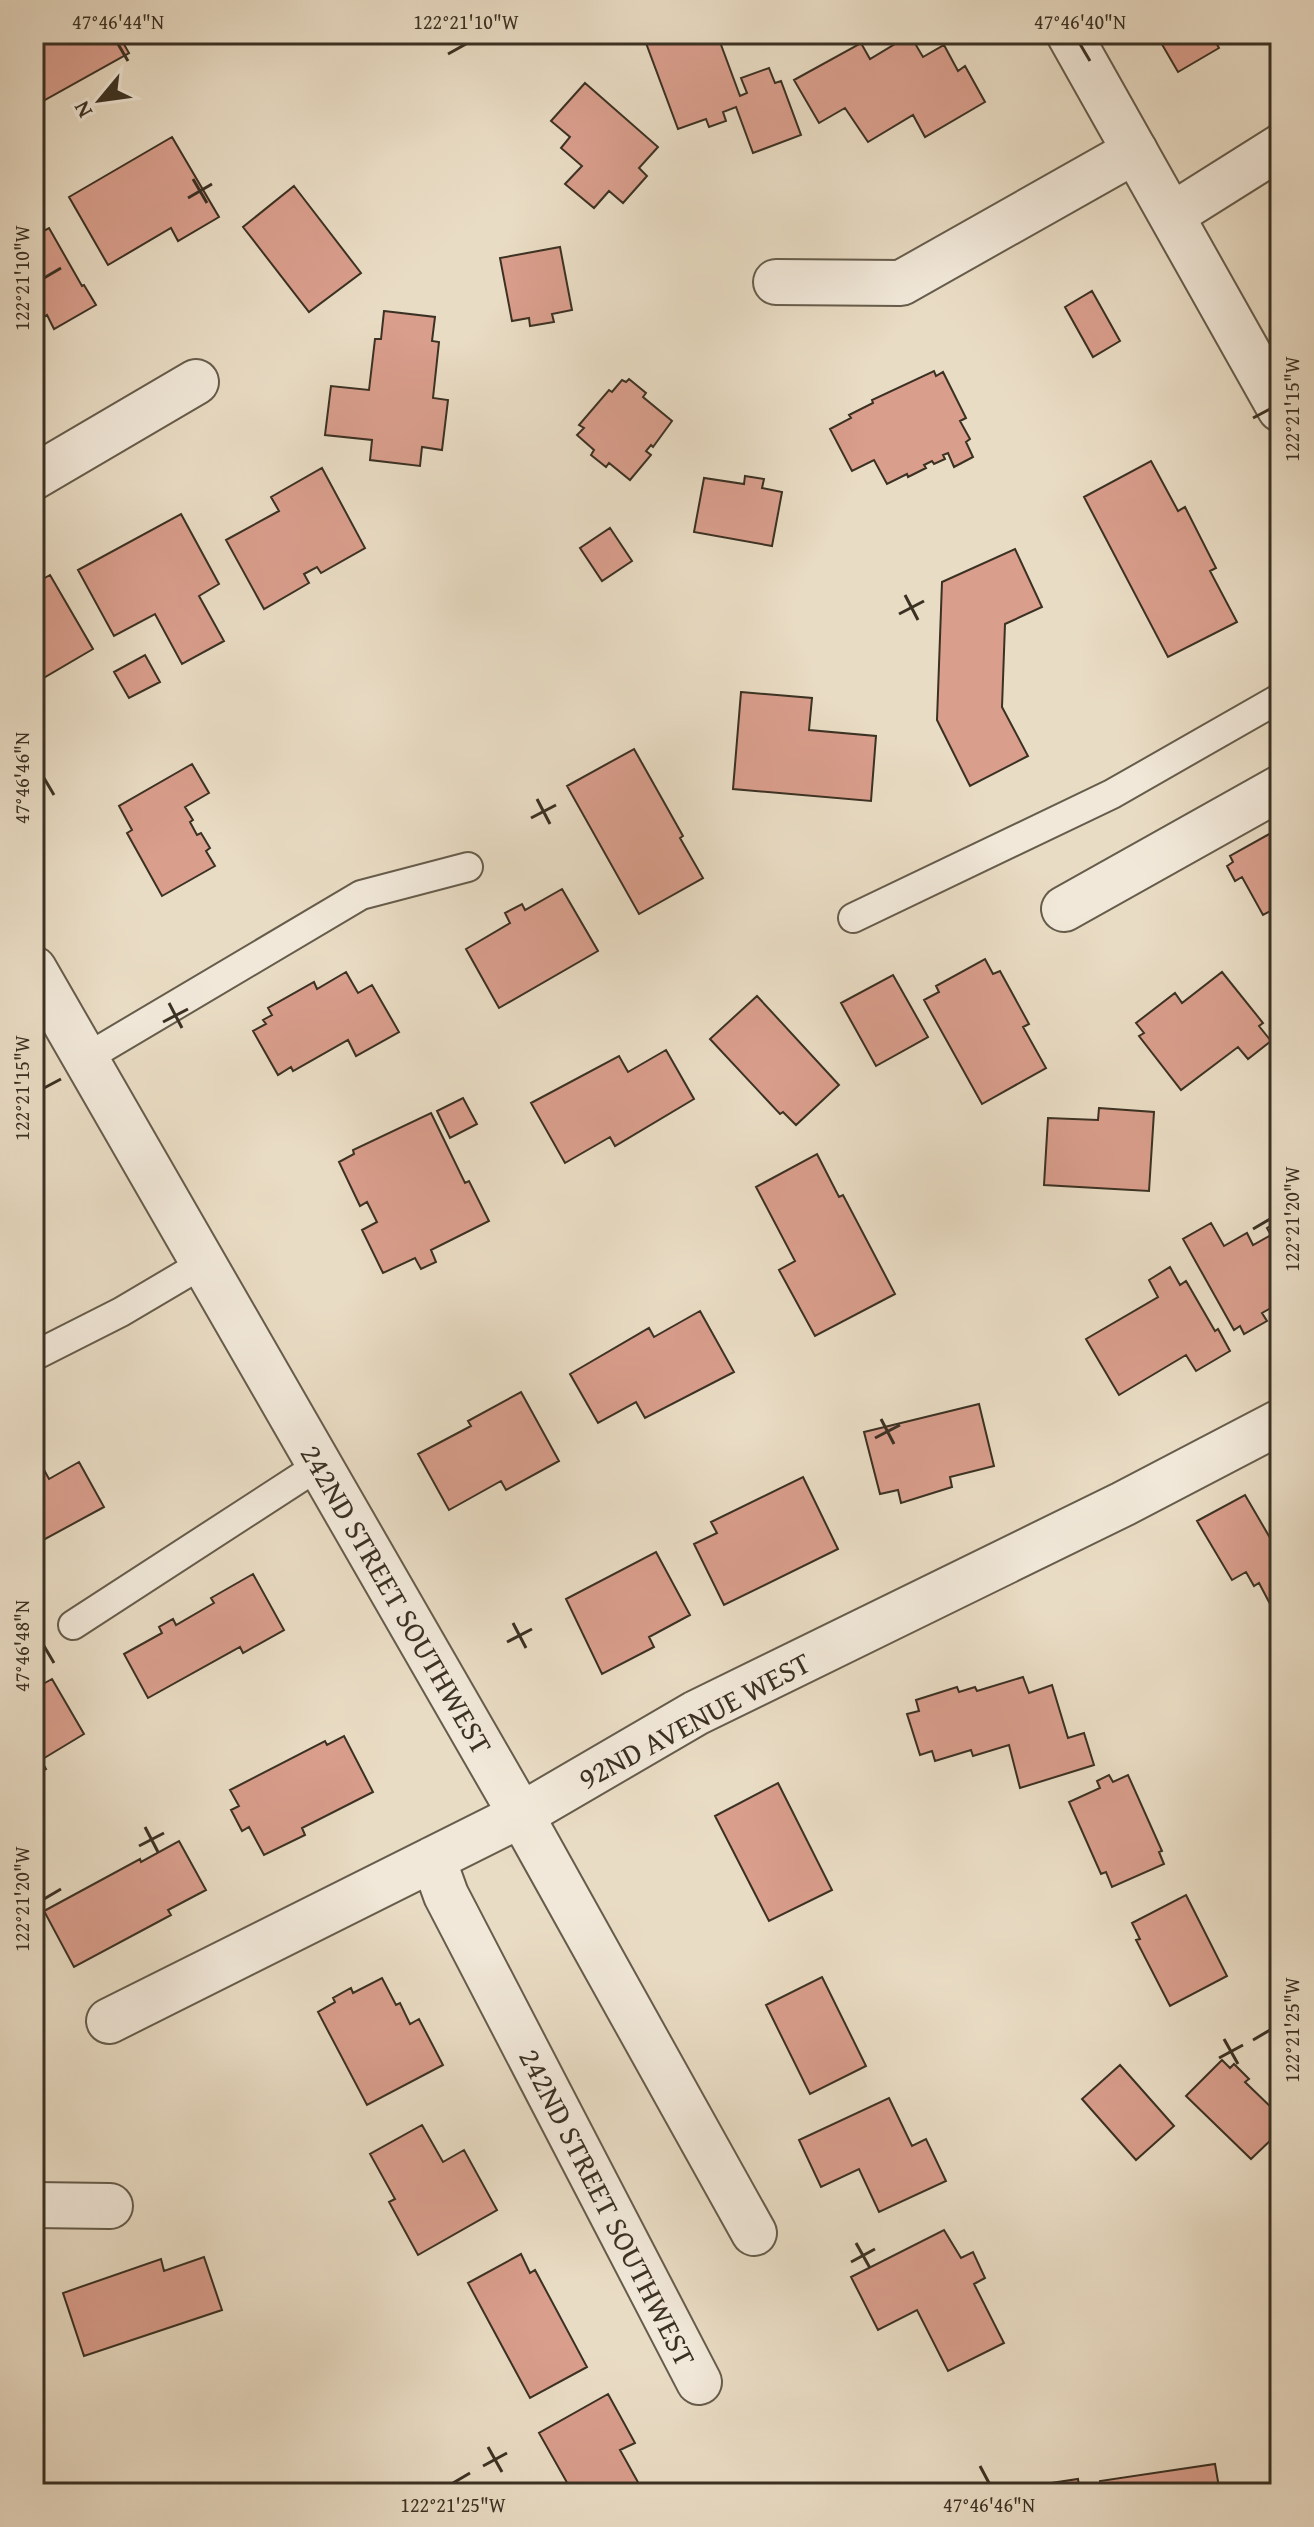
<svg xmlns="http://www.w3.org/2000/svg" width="1314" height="2527" font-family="'Gentium Book Plus',serif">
  <rect width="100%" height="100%" fill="#e9dcc4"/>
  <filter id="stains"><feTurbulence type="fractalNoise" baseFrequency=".0025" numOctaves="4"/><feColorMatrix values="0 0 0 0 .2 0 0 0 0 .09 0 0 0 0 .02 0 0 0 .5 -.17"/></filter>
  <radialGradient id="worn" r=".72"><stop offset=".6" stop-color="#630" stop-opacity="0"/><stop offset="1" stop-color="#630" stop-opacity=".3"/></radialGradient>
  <path fill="#d99e8c" stroke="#3b3123" stroke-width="2" d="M34,34H118L129,53L34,106Z
    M669,34H717L740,96L747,93L741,78L769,68L775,83L781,81L801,135L753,153L736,107L723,112L726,121L709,127L706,119L678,129L646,43Z
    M1156,34H1211L1219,48L1178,72Z
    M910,35L923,57L944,45L958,71L965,66L985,102L925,137L913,115L868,142L845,108L819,123L794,80L861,43L870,59Z
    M585,83L658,147L639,168L647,176L623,203L609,191L594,208L565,184L582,166L561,148L570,137L551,121Z
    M172,137L219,217L178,241L171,228L108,265L69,197Z
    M294,186L361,273L309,312L243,227Z
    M49,228L82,286L84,285L96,305L54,329L47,315L34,323V236Z
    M560,247L572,310L552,314L554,322L530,326L529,318L512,321L500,258Z
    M1092,291L1120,341L1093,357L1065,307Z
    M384,311L435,317L432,341L439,342L433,398L448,400L442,450L422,447L420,466L370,460L372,440L325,435L331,386L369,390L375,339H381Z
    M934,371L936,376L943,372L966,418L960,421L970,439L966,442L973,457L954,467L948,453L943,455L945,459L934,464L932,461L924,465L926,468L908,477L907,474L887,484L874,460L852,471L830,429L851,418L849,415L873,403L872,400Z
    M629,379L646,393L643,397L672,421L653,447L651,445L646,451L651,455L630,480L609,463L606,467L591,455L594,450L577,435L584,428L579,425L609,390L612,392L622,380L626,382Z
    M1151,461L1178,511L1185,507L1216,568L1210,571L1237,622L1168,657L1084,497Z
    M322,468L365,548L321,573L317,567L304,574L309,583L264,609L226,540L279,511L271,497Z
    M745,476L764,479L762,488L782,492L772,546L694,532L704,478L744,484Z
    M181,514L219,584L199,596L224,641L182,664L155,614L114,636L78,570Z
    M610,528L632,561L602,581L580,548Z
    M1015,549L1042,607L1005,624L1002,707L1028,756L970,786L937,720L942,582Z
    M50,575L93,649L40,680L37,673L34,674V584Z
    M145,655L160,682L129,698L114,672Z
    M741,692L812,698L809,730L876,736L871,801L733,789Z
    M634,749L683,836L680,838L703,878L639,914L567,786Z
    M192,764L209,793L185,807L193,820L190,822L197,835L201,833L210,848L206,851L215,866L162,896L127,833L132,830L119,806Z
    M1280,828V906L1263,915L1242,877L1235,881L1227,866L1233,862L1230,856Z
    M562,889L598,951L499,1008L466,949L510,923L505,913L522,904L525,910Z
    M985,959L993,974L1000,971L1029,1024L1023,1027L1046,1068L982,1104L924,1000L939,992L936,986Z
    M346,972L358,993L372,985L399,1032L356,1056L348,1040L293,1071L291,1067L278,1075L253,1031L266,1024L263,1020L272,1015L268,1008L314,982L317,989Z
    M1222,972L1263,1023L1259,1026L1271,1041L1248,1059L1238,1047L1181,1090L1139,1036L1144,1033L1136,1023L1175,993L1182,1003Z
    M893,975L928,1037L876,1066L841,1003Z
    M757,996L839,1085L796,1125L783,1112L780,1114L710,1039Z
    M666,1050L694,1099L615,1146L610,1137L565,1163L531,1103L619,1056L628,1072Z
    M463,1098L477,1124L450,1138L437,1111Z
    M1099,1108L1154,1112L1149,1191L1044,1185L1048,1118L1098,1120Z
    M431,1113L465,1183L469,1181L489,1221L431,1250L436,1262L421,1269L415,1258L383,1273L362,1230L377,1222L367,1202L360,1206L339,1162L354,1154L353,1150Z
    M817,1154L839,1197L843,1195L895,1294L815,1336L779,1270L795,1261L756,1187Z
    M1280,1220V1303L1262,1313L1267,1321L1244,1334L1240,1326L1234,1330L1183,1239L1211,1223L1224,1246L1247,1233L1253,1245L1271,1235L1267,1228Z
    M1170,1267L1180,1285L1186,1281L1215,1331L1218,1329L1230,1351L1196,1371L1186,1355L1119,1395L1086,1339L1158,1297L1149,1280Z
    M700,1311L734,1372L645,1418L636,1402L598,1423L570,1374L649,1328L654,1337Z
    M521,1392L559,1461L506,1490L501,1481L449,1510L418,1454L471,1426L468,1421Z
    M979,1404L994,1466L950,1477L952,1487L901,1503L898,1490L880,1494L864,1432Z
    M79,1462L104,1507L34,1545V1474L43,1468L49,1479Z
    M803,1477L838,1549L724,1605L694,1544L717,1533L711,1522Z
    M1245,1495L1276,1548L1280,1546V1615L1277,1617L1259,1583L1254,1586L1246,1572L1232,1580L1197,1521Z
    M656,1552L690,1615L649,1637L654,1647L602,1674L566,1599Z
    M253,1574L284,1630L243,1653L240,1647L148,1698L124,1654L162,1633L159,1627L173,1619L176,1625L214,1603L211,1598Z
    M1023,1677L1029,1693L1052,1685L1068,1738L1084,1733L1094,1765L1020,1788L1009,1745L973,1756L971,1750L935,1761L932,1751L920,1755L907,1714L919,1711L916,1700L957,1687L959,1692L975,1687L977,1691Z
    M52,1679L84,1734L41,1760L46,1769L34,1775V1689Z
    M344,1736L373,1792L302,1828L305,1835L264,1855L249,1827L242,1831L231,1810L239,1806L230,1790L325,1741L327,1745Z
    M1109,1775L1113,1782L1128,1775L1162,1851L1159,1852L1164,1864L1112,1887L1106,1872L1101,1874L1069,1802L1100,1788L1097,1781Z
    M778,1783L832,1890L769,1921L715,1816Z
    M179,1841L206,1890L168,1910L171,1915L74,1967L44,1911L140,1859L141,1862Z
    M1186,1895L1227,1976L1170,2006L1136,1940L1140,1939L1132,1923Z
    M822,1977L866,2066L810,2094L766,2005Z
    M382,1978L396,2005L400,2003L410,2024L419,2019L443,2065L367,2105L318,2012L335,2002L333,1998L351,1988L353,1993Z
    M1222,2060L1230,2068L1234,2064L1249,2079L1245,2082L1280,2116V2140L1275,2136L1251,2159L1186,2096Z
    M1120,2065L1174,2126L1136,2160L1082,2099Z
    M889,2098L912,2146L926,2139L946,2181L879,2212L859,2169L821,2187L799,2140Z
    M422,2125L443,2162L464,2150L497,2210L418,2255L389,2202L395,2199L370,2154Z
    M944,2230L961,2258L973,2252L985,2278L974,2284L1004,2343L948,2371L917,2310L878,2330L851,2277Z
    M521,2254L530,2273L535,2270L587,2367L530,2398L468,2283Z
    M204,2257L222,2310L84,2356L63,2293L161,2259L164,2271Z
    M608,2394L635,2443L620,2450L644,2493H555L569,2486L539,2433Z
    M1215,2464L1220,2493H1101L1100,2481Z
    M1078,2479L1080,2493H985Z"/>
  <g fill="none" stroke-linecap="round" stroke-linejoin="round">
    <defs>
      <path id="service" d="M853,918L1112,794L1280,698
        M86,1058L361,895L468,867
        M34,1356L121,1312L204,1263
        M73,1625L318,1466"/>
      <path id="minor" d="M1172,215L1280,147
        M776,282L901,283L1135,151
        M34,477L196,382
        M1064,909L1280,788
        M433,1859L446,1895L699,2382
        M109,2021L521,1815L754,2233
        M34,2205L110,2206"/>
      <path id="tertiary" d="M1069,34L1280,409
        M34,969L521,1815L696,1713L1123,1504L1280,1422"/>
    </defs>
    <use href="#service" stroke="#665c4b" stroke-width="32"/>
    <use href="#minor" stroke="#665c4b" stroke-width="48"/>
    <use href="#tertiary" stroke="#665c4b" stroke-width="48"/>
    <use href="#service" stroke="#f1e8d9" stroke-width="28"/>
    <use href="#minor" stroke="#f1e8d9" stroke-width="44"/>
    <use href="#tertiary" stroke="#f1e8d9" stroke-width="44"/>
  </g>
  <path fill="none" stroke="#3b3123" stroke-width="3" d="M118,44L128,61M1080,44L1090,61M448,54L466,44M193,179L207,203M188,198L212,184M44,278L61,268M1253,418L1270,409M905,595L918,620M899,614L924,601M44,778L54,795M537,799L550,824M531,818L556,805M169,1003L182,1028M163,1022L188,1009M44,1088L61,1079M1253,1229L1270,1219M881,1419L894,1444M875,1438L900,1425M513,1623L526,1648M507,1642L532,1629M44,1646L54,1663M145,1827L158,1852M139,1846L164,1833M44,1899L61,1889M1224,2039L1238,2064M1253,2040L1270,2030M1219,2058L1243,2045M856,2243L870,2268M851,2262L875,2249M488,2447L502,2472M483,2466L507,2453M980,2466L989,2483M453,2483L470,2473"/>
  <g text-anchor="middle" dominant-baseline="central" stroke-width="8" stroke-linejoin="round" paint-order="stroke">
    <g font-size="30" fill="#3b3123" stroke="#f1e8d9">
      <text transform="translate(397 1599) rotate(60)">242ND STREET SOUTHWEST</text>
      <text transform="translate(694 1720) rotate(-28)">92ND AVENUE WEST</text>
      <text transform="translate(608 2207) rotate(63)">242ND STREET SOUTHWEST</text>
    </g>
  </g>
  <rect width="1314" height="2527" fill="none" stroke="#e9dcc4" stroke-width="88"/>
  <g transform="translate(100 100) rotate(241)" stroke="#f1e8d9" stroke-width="6" paint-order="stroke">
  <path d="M0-6L14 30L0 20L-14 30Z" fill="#3b3123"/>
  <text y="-12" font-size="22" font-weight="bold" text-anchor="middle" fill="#3b3123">N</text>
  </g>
  <rect x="44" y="44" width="1226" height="2439" fill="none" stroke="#3b3123" stroke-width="3"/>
  <g font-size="20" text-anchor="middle" fill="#3b3123">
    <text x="118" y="29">47°46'44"N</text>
    <text x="466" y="29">122°21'10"W</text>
    <text x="1080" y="29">47°46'40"N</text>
    <text transform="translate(22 278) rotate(-90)" y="7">122°21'10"W</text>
    <text transform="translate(1292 409) rotate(-90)" y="7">122°21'15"W</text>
    <text transform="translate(22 778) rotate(-90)" y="7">47°46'46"N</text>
    <text transform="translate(22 1088) rotate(-90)" y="7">122°21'15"W</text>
    <text transform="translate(1292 1219) rotate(-90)" y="7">122°21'20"W</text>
    <text transform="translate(22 1646) rotate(-90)" y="7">47°46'48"N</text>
    <text transform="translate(22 1899) rotate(-90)" y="7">122°21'20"W</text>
    <text transform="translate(1292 2030) rotate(-90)" y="7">122°21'25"W</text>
    <text x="453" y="2512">122°21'25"W</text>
    <text x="989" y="2512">47°46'46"N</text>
  </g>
  <rect width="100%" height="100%" filter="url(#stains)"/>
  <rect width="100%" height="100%" fill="url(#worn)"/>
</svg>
